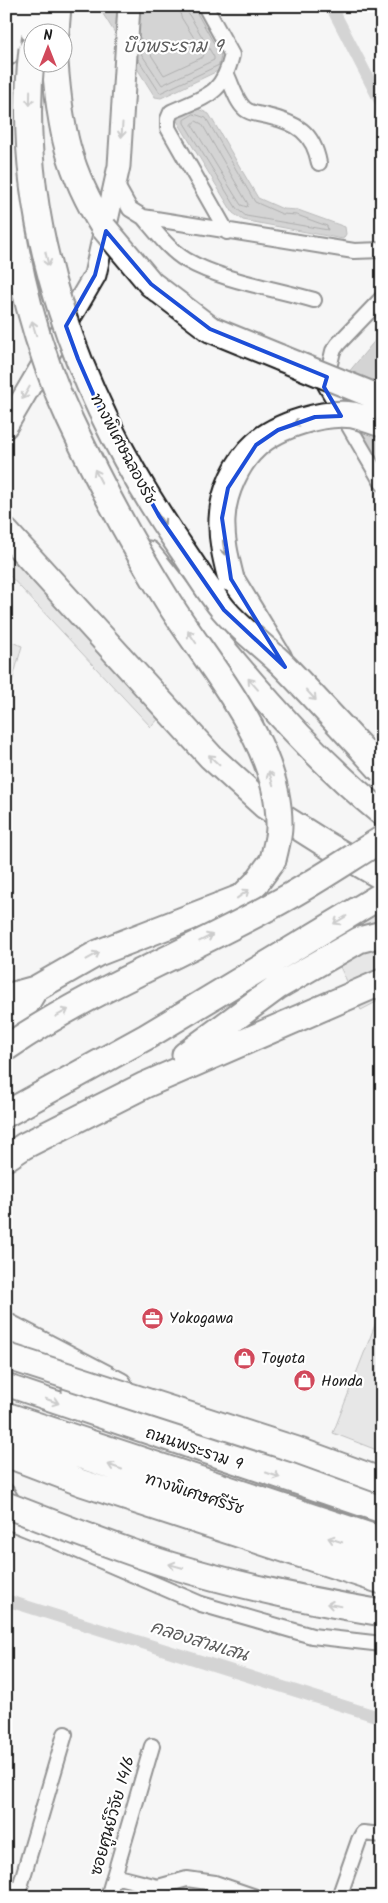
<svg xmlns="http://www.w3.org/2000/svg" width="388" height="1903" font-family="Kalam,'Playpen Sans Thai',sans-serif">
  <rect width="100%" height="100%" fill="#f6f6f6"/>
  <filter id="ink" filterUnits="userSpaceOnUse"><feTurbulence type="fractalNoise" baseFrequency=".02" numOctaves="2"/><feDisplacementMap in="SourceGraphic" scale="10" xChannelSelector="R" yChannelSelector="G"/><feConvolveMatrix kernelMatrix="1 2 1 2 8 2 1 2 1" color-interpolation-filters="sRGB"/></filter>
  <g filter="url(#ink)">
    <path fill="#d6d6d6" stroke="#797979" d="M6,540L162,715L151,727L8,574L6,576Z
      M6,640L22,646L6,703Z
      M382,905V999L361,1010L326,938Z
      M382,1307V1452L333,1433Z"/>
    <path fill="#acacac" stroke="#727272" d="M98,6H197L227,56L224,68L161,98L155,97Z
      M194,107L209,114L258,198L283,209L298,210L345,227L346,234L343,239L243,220L233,213L176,119Z
      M382,332V471L333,391Z"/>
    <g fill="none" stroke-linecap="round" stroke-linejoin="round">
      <path stroke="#565656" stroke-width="1" d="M139,36L164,75L203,57L204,54L181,17L179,6
        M138,49L162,85L214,60V57L188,13L186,6
        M138,59L160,93L219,65L221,56L193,6
        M194,114L206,118L255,202L282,214L297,215L327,226L328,230L246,216L237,209L184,123V120Z
        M196,121L202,124L248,204L247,207L241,205L234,194L192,125Z"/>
      <path stroke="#acacac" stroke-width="12" d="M331,6L382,105
        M6,1600L382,1718"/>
      <defs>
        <path id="minor" d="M205,6L232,55C222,96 206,96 171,112L168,119V128L227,232
          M227,75C232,85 236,101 245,109C251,114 259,114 267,116C297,123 313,132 319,163
          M116,184L130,209L143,217L354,251L382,250
          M143,217C156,232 169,250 186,260C223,281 273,288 314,300
          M382,298L338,344L333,351L325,385L382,483
          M6,1491L20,1513L44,1536L201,1604L312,1636L382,1644
          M6,1521L36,1533
          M114,1876L158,1887L187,1879L215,1883L256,1897
          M17,1897L65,1734
          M108,1897L152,1746
          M339,1897L359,1840L363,1833L382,1835"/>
        <path id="primary" d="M6,427L95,275L119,166L129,6
          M6,1385L382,1512
          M73,1391L382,1495
          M6,1413L382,1538"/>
        <path id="motorway" d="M34,32L38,6
          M56,32L58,6
          M6,53L13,6
          M55,62C60,129 68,170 104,228
          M210,329L281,358
          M6,532L211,757L265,806L322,842L382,877
          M148,554C174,585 197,618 223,649C272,708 323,765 382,813
          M231,579L279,658
          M6,997L35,989L98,953L242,897L257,882L273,860
          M6,1018L23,1009L35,989
          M185,1055L277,987L359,940L382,934
          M6,1114L146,1037L382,895
          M6,1158L24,1146L145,1085L382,982
          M6,1326L119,1385
          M6,1430L201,1497L382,1555
          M6,1454L82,1483L382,1581"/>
      </defs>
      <use href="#minor" stroke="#1c1c1c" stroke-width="18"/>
      <use href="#primary" stroke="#1c1c1c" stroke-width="25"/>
      <use href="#motorway" stroke="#1c1c1c" stroke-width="29"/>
      <use href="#minor" stroke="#fff" stroke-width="14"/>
      <use href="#primary" stroke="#fff" stroke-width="21"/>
      <use href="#motorway" stroke="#fff" stroke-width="25"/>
      <defs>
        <path id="motorway-bridge" d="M32,49C12,228 81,403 181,548C195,568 208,591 224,610C242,631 265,647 285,667C318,701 350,736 382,771
          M6,187C17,268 35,346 70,420C99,482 132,544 169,603C210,668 281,746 279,827C279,838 275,850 273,860
          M104,228L151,284L210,329
          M281,358L382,399
          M231,579C226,559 221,540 222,519C223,493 237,462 256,445C277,425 325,411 353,415C362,417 372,421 382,424
          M6,1048C94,987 195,950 288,897C320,879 351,858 382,839
          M6,1356L297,1450L382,1481
          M6,1505C61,1526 115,1548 170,1565C239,1586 311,1601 382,1613"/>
      </defs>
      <use href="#motorway-bridge" stroke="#1c1c1c" stroke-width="29" stroke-linecap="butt"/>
      <use href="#motorway-bridge" stroke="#fff" stroke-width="25"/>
    </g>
    <defs><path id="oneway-shaft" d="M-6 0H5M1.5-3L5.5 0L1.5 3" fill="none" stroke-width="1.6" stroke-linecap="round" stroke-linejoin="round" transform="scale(1.25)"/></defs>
    <g stroke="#999">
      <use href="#oneway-shaft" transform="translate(30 98) rotate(91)"/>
      <use href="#oneway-shaft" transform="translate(122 130) rotate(94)"/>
      <use href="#oneway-shaft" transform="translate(47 259) rotate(77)"/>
      <use href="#oneway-shaft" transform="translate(34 328) rotate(-107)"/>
      <use href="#oneway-shaft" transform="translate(26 393) rotate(120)"/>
      <use href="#oneway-shaft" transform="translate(300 422) rotate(160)"/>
      <use href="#oneway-shaft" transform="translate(98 476) rotate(-117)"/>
      <use href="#oneway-shaft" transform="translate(161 519) rotate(57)"/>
      <use href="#oneway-shaft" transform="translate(224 548) rotate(82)"/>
      <use href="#oneway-shaft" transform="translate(192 637) rotate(-124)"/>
      <use href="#oneway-shaft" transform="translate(253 684) rotate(-131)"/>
      <use href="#oneway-shaft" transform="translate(311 695) rotate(47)"/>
      <use href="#oneway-shaft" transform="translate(214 760) rotate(-136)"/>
      <use href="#oneway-shaft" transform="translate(271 778) rotate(-107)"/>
      <use href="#oneway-shaft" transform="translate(243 894) rotate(-36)"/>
      <use href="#oneway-shaft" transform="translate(340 920) rotate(149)"/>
      <use href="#oneway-shaft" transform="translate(206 938) rotate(-26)"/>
      <use href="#oneway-shaft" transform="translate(93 956) rotate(-29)"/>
      <use href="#oneway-shaft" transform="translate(62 1013) rotate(-29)"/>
      <use href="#oneway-shaft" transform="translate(52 1401) rotate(19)"/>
      <use href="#oneway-shaft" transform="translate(115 1467) rotate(-161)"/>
      <use href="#oneway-shaft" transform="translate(273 1475) rotate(19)"/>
      <use href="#oneway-shaft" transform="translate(335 1540) rotate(-162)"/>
      <use href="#oneway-shaft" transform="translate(176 1566) rotate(-165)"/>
      <use href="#oneway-shaft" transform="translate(334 1605) rotate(-171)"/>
    </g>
  </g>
  <path d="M0 0H388V1903H0ZM106,231L151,284L210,329L327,377L324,387L341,416L315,417L278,430L256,445L228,488L222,518L231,579L285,667L224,610L159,516L98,405L78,359L66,326L95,275Z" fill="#f6f6f6" fill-opacity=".55" fill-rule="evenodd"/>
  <path fill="none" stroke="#1d4ed8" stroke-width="4" stroke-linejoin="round" d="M106,231L151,284L210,329L327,377L324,387L341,416L315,417L278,430L256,445L228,488L222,518L231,579L285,667L224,610L159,516L98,405L78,359L66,326L95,275Z"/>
  <defs>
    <symbol id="office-disc" viewBox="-11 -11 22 22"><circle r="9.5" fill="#d1495b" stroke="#fff"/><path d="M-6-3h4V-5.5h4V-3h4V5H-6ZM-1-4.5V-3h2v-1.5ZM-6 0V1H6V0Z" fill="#fff"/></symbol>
    <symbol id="shop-disc" viewBox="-11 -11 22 22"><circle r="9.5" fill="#d1495b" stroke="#fff"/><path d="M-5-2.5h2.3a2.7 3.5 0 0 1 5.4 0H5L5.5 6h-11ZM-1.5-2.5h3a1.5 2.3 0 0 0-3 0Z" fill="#fff"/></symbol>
  </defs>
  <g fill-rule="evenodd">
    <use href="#office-disc" x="140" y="1306" width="25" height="25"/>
    <use href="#shop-disc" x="232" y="1346" width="25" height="25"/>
    <use href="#shop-disc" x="292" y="1368" width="25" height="25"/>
  </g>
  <g text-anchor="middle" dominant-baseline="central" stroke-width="4.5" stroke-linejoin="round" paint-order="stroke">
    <g font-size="16" fill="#1c1c1c" stroke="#fff">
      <text transform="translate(123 449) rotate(62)">ทางพิเศษฉลองรัช</text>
      <text transform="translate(194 1449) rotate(19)">ถนนพระราม 9</text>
      <text transform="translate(194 1494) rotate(18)">ทางพิเศษศรีรัช</text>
      <text transform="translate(113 1816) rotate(-74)">ซอยศูนย์วิจัย 14/6</text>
    </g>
    <g font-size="16" fill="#1c1c1c" stroke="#fff" text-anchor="start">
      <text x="169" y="1318">Yokogawa</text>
      <text x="261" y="1358">Toyota</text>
      <text x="321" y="1381">Honda</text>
    </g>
    <g font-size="18" font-style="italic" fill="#5d5d5d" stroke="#fff">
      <text x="173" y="47">บึงพระราม 9</text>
      <text transform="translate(199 1642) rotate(17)">คลองสามเสน</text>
    </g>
  </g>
  <rect width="388" height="1903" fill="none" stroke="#fff" stroke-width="25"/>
  <rect x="12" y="12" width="363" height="1878" fill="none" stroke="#1c1c1c" stroke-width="2" filter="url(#ink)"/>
  <g transform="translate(48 48)"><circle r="24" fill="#ffffff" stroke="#a4a4a4"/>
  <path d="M0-4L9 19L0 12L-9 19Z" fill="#d1495b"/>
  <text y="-8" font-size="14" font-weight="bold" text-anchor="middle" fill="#1c1c1c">N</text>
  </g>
</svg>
